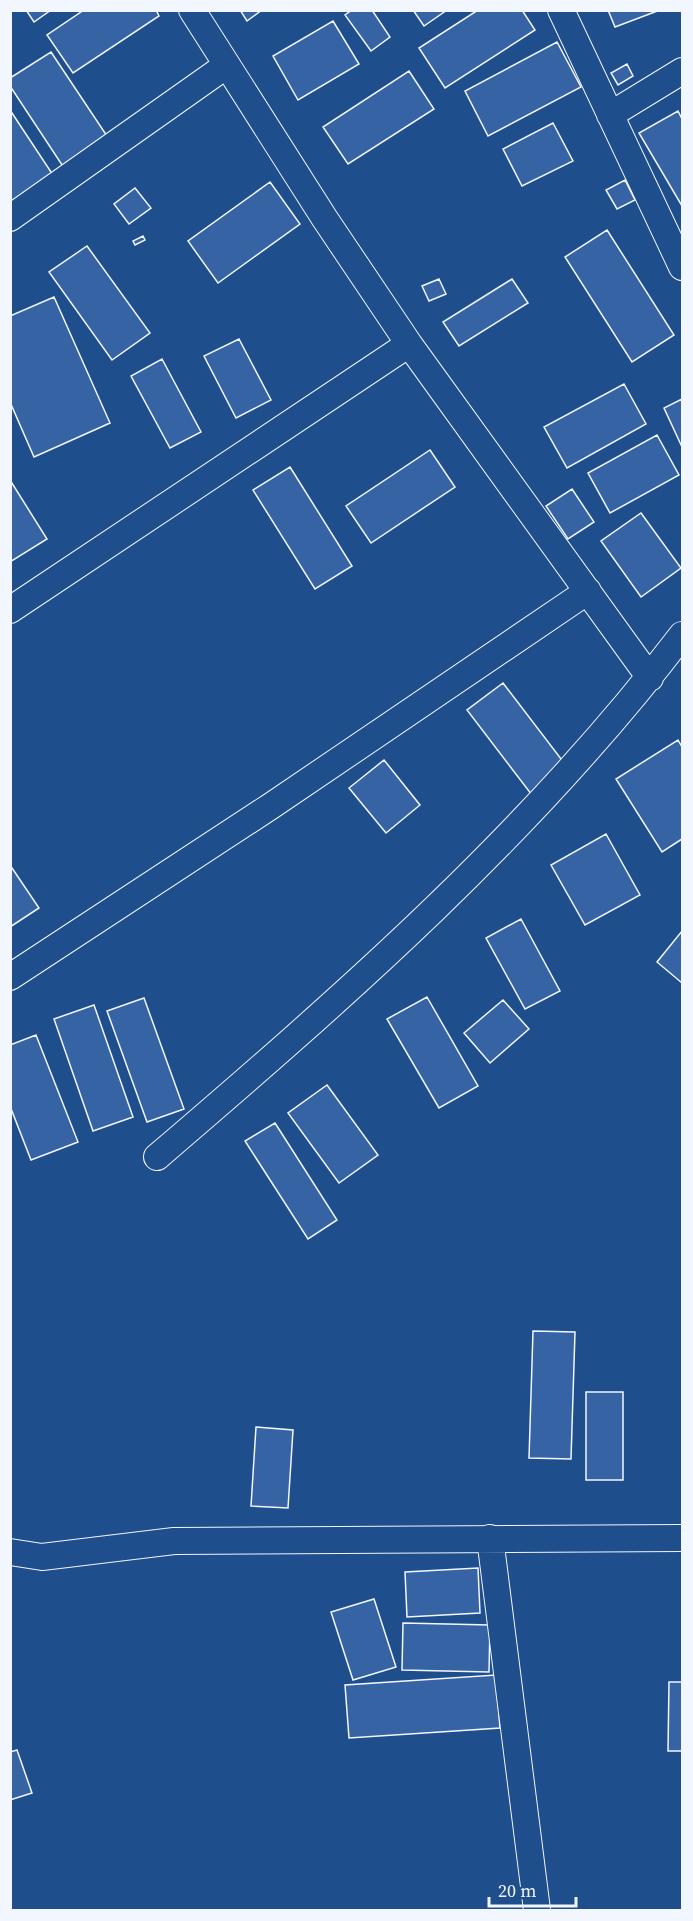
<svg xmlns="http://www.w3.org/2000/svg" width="693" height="1921" font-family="'Source Serif 4',serif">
  <rect width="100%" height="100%" fill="#1f4e8c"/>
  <path fill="#3563a3" stroke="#f2f6ff" stroke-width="1.5" d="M26,10H51L34,22Z
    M84,10H156L159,16L73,73L47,35Z
    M240,10H262L247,21Z
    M352,10H372L390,37L371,51L345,15Z
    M413,10H447L424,26Z
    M478,10H522L535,30L445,88L419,48Z
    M608,10H660L615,27Z
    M333,21L359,64L298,100L273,56Z
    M557,42L581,87L488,136L465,91Z
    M51,52L109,139L64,168L10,86V78Z
    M627,64L633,76L618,85L611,73Z
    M409,71L434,109L348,164L323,127Z
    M10,110L55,178L10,206Z
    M678,111L682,119V206L639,133Z
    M553,123L573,161L522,186L503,149Z
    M625,180L635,200L617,209L606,190Z
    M270,182L300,224L218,283L188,241Z
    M135,188L151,208L129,224L114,204Z
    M607,230L674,335L632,362L565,257Z
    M143,236L145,240L135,245L133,241Z
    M87,246L150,333L112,360L49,272Z
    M439,279L446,294L429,301L422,286Z
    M512,279L528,303L459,346L443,322Z
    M54,297L110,423L34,457L10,402V316Z
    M239,339L271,400L236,418L204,356Z
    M162,359L201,432L170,448L131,376Z
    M624,384L646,424L567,468L544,427Z
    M682,399V447L664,408Z
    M657,435L679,475L610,513L588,473Z
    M430,450L455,487L371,543L346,506Z
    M290,467L352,566L315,589L253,490Z
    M10,480L47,539L10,562Z
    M572,489L594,522L568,539L546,506Z
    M641,513L681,568L641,597L601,541Z
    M503,683L571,772L535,799L467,710Z
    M678,740L682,747V839L662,852L616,779Z
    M384,760L420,805L386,833L349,788Z
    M606,834L640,895L585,925L551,865Z
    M10,865L39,908L10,927Z
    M521,919L560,991L525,1009L486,938Z
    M682,931V983L657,962Z
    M427,997L478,1086L439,1108L387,1019Z
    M144,998L184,1109L147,1122L107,1011Z
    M503,1000L529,1029L490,1063L464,1033Z
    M94,1005L133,1117L93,1131L54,1019Z
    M36,1035L78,1142L31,1160L10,1106V1045Z
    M327,1085L378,1155L339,1183L288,1113Z
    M275,1123L337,1220L308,1239L245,1141Z
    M533,1331L575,1332L571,1459L529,1458Z
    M586,1392H623V1480H586Z
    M256,1427L293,1430L288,1508L251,1506Z
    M478,1568L480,1613L407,1617L405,1572Z
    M374,1599L396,1667L353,1680L331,1612Z
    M403,1623L490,1625L489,1672L402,1670Z
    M496,1675L500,1728L349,1738L345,1685Z
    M669,1682H682V1751H668Z
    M17,1750L32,1793L10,1800V1752Z"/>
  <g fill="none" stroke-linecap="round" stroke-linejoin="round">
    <defs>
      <path id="minor" d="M192,10L325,219L409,344L650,678
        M561,10L682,267
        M610,115L682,71
        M10,218L227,65
        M10,610L409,344
        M10,977L271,806L588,591
        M157,1157C344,997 532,832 682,635
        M490,1538L537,1910
        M10,1552L42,1557L174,1541L682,1538"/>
    </defs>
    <use href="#minor" stroke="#f2f6ff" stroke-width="28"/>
    <use href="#minor" stroke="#1f4e8c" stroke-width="26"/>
  </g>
  <rect width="693" height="1921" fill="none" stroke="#f2f6ff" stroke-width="24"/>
  <path d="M489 1897v9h87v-9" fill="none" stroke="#f2f6ff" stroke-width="3"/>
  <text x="498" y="1897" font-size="18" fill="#f2f6ff" stroke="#1f4e8c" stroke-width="4.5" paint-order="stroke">20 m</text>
</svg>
